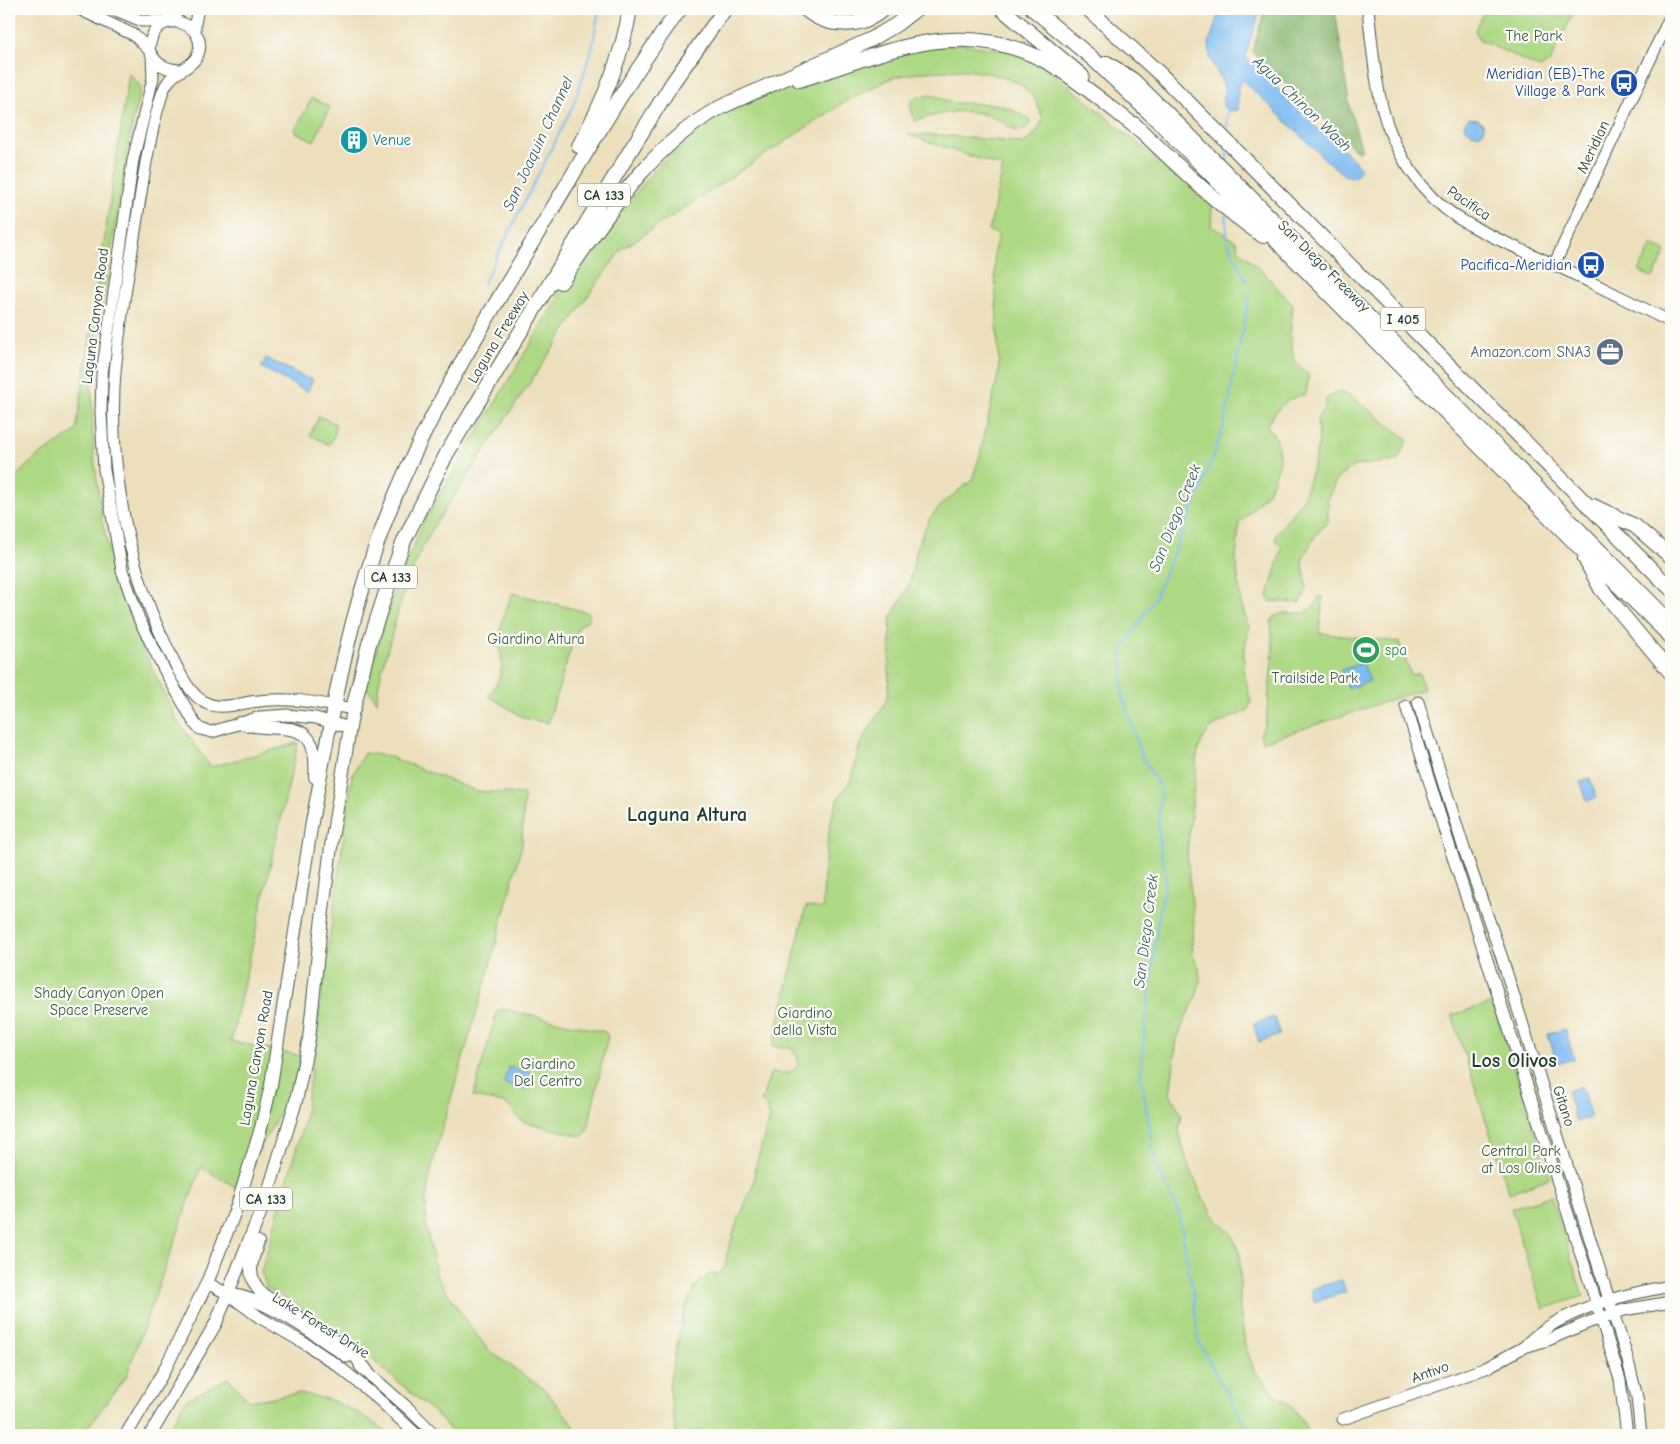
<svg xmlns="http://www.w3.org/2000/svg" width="1680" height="1444" font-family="'Comic Neue',sans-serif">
  <rect width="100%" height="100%" fill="#fdfcf7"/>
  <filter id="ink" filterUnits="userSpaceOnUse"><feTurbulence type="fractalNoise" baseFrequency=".02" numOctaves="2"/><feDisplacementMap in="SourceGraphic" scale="10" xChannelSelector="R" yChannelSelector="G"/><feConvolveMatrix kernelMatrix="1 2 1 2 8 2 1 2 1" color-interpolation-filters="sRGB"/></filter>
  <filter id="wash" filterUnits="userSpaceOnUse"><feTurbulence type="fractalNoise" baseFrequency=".0096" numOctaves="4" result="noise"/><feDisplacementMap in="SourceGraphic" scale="20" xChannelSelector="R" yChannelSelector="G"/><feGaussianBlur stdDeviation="1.12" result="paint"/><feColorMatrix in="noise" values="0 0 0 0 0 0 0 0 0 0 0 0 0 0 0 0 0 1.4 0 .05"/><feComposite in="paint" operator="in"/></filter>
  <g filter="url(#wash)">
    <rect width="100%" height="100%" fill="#eddfbc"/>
    <path fill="#add884" stroke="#668a5c" d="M1485,9H1575L1550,62L1540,68L1480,40L1475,30Z
      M961,44L1004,50L1038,64L1062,80L1212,205L1211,226L1236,241L1239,250L1268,277L1293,306L1290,337L1294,361L1309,375L1306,394C1284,400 1279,406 1267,425L1277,440L1280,463L1268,492L1239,524L1236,559L1241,603L1249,627L1244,652V672L1251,702L1248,710C1223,723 1209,721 1198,750L1187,853L1194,923L1192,940L1193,956L1199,967L1200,982L1195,1001L1185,1019L1177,1039L1170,1094L1182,1115L1179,1130L1186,1159L1203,1198L1218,1221L1231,1233L1240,1254V1309L1245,1344L1254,1370L1276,1395L1293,1407L1305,1425L1307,1435H676L669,1385L681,1324L686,1306L694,1289L700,1281L708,1275L720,1273L726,1266L727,1254L735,1228L753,1185L755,1169L767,1126L770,1119L767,1108L761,1101L771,1072C783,1074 791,1075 798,1065L797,1055L790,1048L773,1046L806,906L823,909C823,879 826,826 838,798C842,790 850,784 853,775C856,765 856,754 860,745C867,728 883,713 888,695L891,617L908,588L918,544L930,518L942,504L972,480L980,455L999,370L994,251L999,234L989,231L1003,167L908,135H941L1022,143C1034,138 1038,130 1043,118L1033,96L1019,83L993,74L963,70L924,72L894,77L848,100L622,249L592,290L432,529C412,565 400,602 390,641C384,661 378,681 377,702L369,690H366L385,617L407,561L424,521L561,293L605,232L653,172L681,142L705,124L737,106L770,94L914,49Z
      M129,73L141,88L133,121L98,326L92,387L93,449L102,521L117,581L136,635L174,713H173L175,718L211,767L298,743L231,1041L302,1056L294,1081L281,1111L237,1188L201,1167L126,1377L82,1435H9V483L35,458L76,431Z
      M933,95L953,103L995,104L1009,108L1029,119L1030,124L1026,128L1016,131C1008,127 1000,120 992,117C965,106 940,114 914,121L910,103L917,96Z
      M312,98L330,107L314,141L294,131Z
      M1652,244L1666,252L1653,278L1639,271Z
      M1338,392L1351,395L1408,440L1397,461L1353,466L1337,479L1328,498V521L1315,536L1302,560C1305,575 1311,591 1299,603L1269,601L1268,595L1282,547L1275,540L1277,533L1303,499L1314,464L1319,439L1317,419L1325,407L1326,399Z
      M319,416L336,424L334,431L336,432L329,445L310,435Z
      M513,593L590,613L587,621L581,625L576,632L548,723L524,718L489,696C494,688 499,680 501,671C503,661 500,652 500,643C500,625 505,609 513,593Z
      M1319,596L1323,597L1319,633L1399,642L1411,675L1419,673L1424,689L1263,742L1260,735L1266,721L1273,651L1271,622L1275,616L1282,613H1305L1316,604Z
      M364,753L388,756L476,791L524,794L522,845L487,977L437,1146L429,1179L426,1202V1226L437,1277L461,1313L488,1350L544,1389L573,1424L577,1435H454L438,1416L374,1361L357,1344L317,1317L267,1288L261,1272L304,1121L352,776Z
      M1493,1003L1550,1178L1509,1193L1452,1015Z
      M503,1009L605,1032L608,1036L587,1132L581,1136L524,1122C516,1119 516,1112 510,1107C503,1101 482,1099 473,1097L497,1011Z
      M1551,1196L1583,1296L1543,1309L1511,1208Z
      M228,1378L249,1401L300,1393L331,1400L364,1416L391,1435H165L186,1400Z"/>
    <path fill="#8ab872" stroke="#547a53" d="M1265,9H1335L1350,109L1362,150L1357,151L1252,52Z"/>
    <path fill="#7ebcf1" stroke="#4e7c92" d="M1220,9H1261L1248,47L1246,57L1322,133C1337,143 1351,155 1361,169L1355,178L1344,175L1328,162L1243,80L1238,86V110L1230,111L1223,107L1224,87L1219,75L1210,59L1209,43Z
      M1469,118L1478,119L1484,125V131L1479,135L1471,133L1464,127L1465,122Z
      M266,358L308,379L309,378L313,380L307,392L261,367Z
      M1363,663L1370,681L1348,689L1341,670Z
      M1590,778L1597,798L1587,801L1580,781Z
      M1274,1017L1280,1035L1259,1042L1253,1024Z
      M1565,1029L1574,1059L1557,1064L1548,1034Z
      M508,1067L532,1073L528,1089L504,1084Z
      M1581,1086L1591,1117L1576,1122L1567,1091Z
      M1342,1280L1346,1292L1314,1302L1311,1289Z"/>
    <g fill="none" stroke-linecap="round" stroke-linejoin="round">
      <path stroke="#7ebcf1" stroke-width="2" d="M1227,133L1228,107
        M1227,165V150
        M1226,215L1227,241L1247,282
        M483,284L573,106L592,49L599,9
        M1244,1435V1421L1218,1378L1198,1340L1194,1298L1178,1210L1156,1166L1141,1077L1142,1057L1157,929L1166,873L1161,855L1158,823L1161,790L1140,753L1122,692L1123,649L1155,597L1200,490L1223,430L1250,294"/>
    </g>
  </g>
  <g filter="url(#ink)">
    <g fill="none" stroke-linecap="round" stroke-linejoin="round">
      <defs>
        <path id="secondary" d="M79,9L134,35L149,50
          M113,9L142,21H161
          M1368,9C1372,45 1376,98 1390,132C1405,169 1433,206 1470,225C1501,242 1534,255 1566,270C1601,287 1636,305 1671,322
          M167,19L182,9
          M195,30V23L198,9
          M152,55L153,78L133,160L102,374L101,413L104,470L122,570L139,619L165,671L195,724L200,729L212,732L260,717L287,715L316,718L350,728
          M182,70C166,70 156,65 149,50C153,0 215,25 196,58C189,69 175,71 168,82C162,89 161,99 158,108C149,140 144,172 139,205C131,260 120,316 115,372C108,459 126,562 164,641C173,659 185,689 201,700C216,711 234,705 251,702C289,696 317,703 353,709
          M1554,265L1671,15
          M1418,702L1465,852L1501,955L1627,1357L1637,1397L1641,1435
          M1406,706L1450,848L1486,957L1597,1305L1620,1380L1627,1435
          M207,1283L228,1294L259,1317L309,1346L337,1365L376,1397L417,1435
          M230,1294C265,1298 317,1336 347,1357
          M1524,1347C1557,1311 1624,1294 1671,1286
          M360,1366L410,1410L435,1435
          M1343,1419L1486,1368L1524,1347L1548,1340L1587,1323L1624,1310L1671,1302"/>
        <path id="primary" d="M239,723C278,735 320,711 315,777
          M258,1242C250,1264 246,1276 262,1294L335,1341L354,1355L367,1371
          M126,1435L165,1369L207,1283L237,1206L261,1128L271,1085L312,822L334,706
          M150,1435L216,1323L267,1196L296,1101L309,1039L320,934L332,839L353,709"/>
        <path id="highway" d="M805,9C827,28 861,29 883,9
          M1002,9L1082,76
          M1033,9L1092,58L1162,125L1577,545L1671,637
          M1088,9L1160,74L1671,589
          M1107,63L1133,80L1184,130L1671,623
          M799,80C886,53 961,14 1049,63C1080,81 1112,109 1141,131
          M1134,124C1176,164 1216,204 1263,236
          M579,146C603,103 622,58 630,9
          M561,282C606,217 649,146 721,107L872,39L897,24L916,9
          M1593,506L1635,526L1671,557
          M1585,559L1601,589L1671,673
          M334,706C349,629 370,552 402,480C442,390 494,306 545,221C588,150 630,76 680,9
          M353,709L369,644L393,571L404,541L447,453L632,148L673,82L725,9"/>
      </defs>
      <use href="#secondary" stroke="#3e5548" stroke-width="13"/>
      <use href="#primary" stroke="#3e5548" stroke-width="14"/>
      <use href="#highway" stroke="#3e5548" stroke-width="16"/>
      <use href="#secondary" stroke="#fff" stroke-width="11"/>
      <use href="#primary" stroke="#fff" stroke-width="12"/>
      <use href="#highway" stroke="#fff" stroke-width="14"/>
    </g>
  </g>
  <defs>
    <symbol id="bus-disc" viewBox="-11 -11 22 22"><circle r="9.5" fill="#1a4fb4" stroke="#fdfcf7"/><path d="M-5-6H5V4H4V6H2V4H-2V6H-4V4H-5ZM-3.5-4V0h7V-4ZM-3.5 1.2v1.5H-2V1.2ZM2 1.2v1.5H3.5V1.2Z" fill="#fff"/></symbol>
    <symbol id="building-disc" viewBox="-11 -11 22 22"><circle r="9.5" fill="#0f9aa8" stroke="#fdfcf7"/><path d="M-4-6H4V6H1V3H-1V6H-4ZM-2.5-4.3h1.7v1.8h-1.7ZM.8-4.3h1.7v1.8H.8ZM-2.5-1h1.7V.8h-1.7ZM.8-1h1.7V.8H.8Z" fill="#fff"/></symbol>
    <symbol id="office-disc" viewBox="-11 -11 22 22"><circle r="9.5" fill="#5c6f8a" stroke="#fdfcf7"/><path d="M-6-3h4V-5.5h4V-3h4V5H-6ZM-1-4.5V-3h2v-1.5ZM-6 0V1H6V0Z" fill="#fff"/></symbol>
    <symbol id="stadium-disc" viewBox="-11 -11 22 22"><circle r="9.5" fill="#2e9e5b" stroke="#fdfcf7"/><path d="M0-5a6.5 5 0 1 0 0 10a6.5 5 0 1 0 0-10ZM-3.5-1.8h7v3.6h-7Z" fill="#fff"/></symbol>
  </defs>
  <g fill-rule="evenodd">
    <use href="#bus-disc" x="1608" y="67" width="32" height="32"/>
    <use href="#building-disc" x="338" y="124" width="32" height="32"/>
    <use href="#bus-disc" x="1575" y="249" width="32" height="32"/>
    <use href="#office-disc" x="1594" y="336" width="32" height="32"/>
    <use href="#stadium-disc" x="1350" y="634" width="32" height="32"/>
  </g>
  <g text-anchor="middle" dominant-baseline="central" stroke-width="4.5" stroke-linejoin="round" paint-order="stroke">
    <g fill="#fdfcf7" stroke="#62766e" stroke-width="1">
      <rect x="578" y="183.5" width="52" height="23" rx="4"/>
      <rect x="1380.5" y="307.5" width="45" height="23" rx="4"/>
      <rect x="365" y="565.5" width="52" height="23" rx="4"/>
      <rect x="240" y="1187.5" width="52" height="23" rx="4"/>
    </g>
    <g font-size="14" font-weight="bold" fill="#1f3d34">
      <text x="604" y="195">CA 133</text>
      <text x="1403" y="319">I 405</text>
      <text x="391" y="577">CA 133</text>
      <text x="266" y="1199">CA 133</text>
    </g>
    <g font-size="15" fill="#3b5c44" stroke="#fdfcf7">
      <text x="1534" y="36">The Park</text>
      <text x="536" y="639">Giardino Altura</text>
      <text x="1315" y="678">Trailside Park</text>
      <text x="99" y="993">Shady Canyon Open<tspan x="99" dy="17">Space Preserve</tspan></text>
      <text x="805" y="1013">Giardino<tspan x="805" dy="17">della Vista</tspan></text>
      <text x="548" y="1064">Giardino<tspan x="548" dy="17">Del Centro</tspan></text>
      <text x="1521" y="1151">Central Park<tspan x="1521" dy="17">at Los Olivos</tspan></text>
    </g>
    <g font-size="15" fill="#164399" stroke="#fdfcf7" text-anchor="end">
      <text x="1605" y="74">Meridian (EB)-The<tspan x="1605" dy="17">Village &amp; Park</tspan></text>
      <text x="1572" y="265">Pacifica-Meridian</text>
    </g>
    <g font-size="15" fill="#0d838f" stroke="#fdfcf7" text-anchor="start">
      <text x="373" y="140">Venue</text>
    </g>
    <g font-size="15" fill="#1f3d34" stroke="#fdfcf7">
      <text transform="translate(1593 147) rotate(-65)">Meridian</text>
      <text transform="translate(1469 203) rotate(34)">Pacifica</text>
      <text transform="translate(1324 266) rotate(45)">San Diego Freeway</text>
      <text transform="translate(95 316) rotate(-83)">Laguna Canyon Road</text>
      <text transform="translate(498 337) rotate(-59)">Laguna Freeway</text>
      <text transform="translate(256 1058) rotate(-80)">Laguna Canyon Road</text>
      <text transform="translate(1564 1106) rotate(72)">Gitano</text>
      <text transform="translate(321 1325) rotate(32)">Lake Forest Drive</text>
      <text transform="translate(1430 1372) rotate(-20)">Antivo</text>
    </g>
    <g font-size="15" fill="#4e5e75" stroke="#fdfcf7" text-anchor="end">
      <text x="1591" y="352">Amazon.com SNA3</text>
    </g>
    <g font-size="15" fill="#27864d" stroke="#fdfcf7" text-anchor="start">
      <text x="1385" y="650">spa</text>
    </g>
    <g font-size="16" font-style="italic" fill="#375d63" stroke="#fdfcf7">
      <text transform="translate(1302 104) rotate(44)">Agua Chinon Wash</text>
      <text transform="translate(538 144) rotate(-65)">San Joaquin Channel</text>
      <text transform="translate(1175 518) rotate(-68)">San Diego Creek</text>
      <text transform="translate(1146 931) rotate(-83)">San Diego Creek</text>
    </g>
    <g font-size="20" font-weight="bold" fill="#1f3d34" stroke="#fdfcf7">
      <text x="687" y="814">Laguna Altura</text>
      <text x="1514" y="1060">Los Olivos</text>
    </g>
  </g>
  <rect width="1680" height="1444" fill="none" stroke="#fdfcf7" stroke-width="30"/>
</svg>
